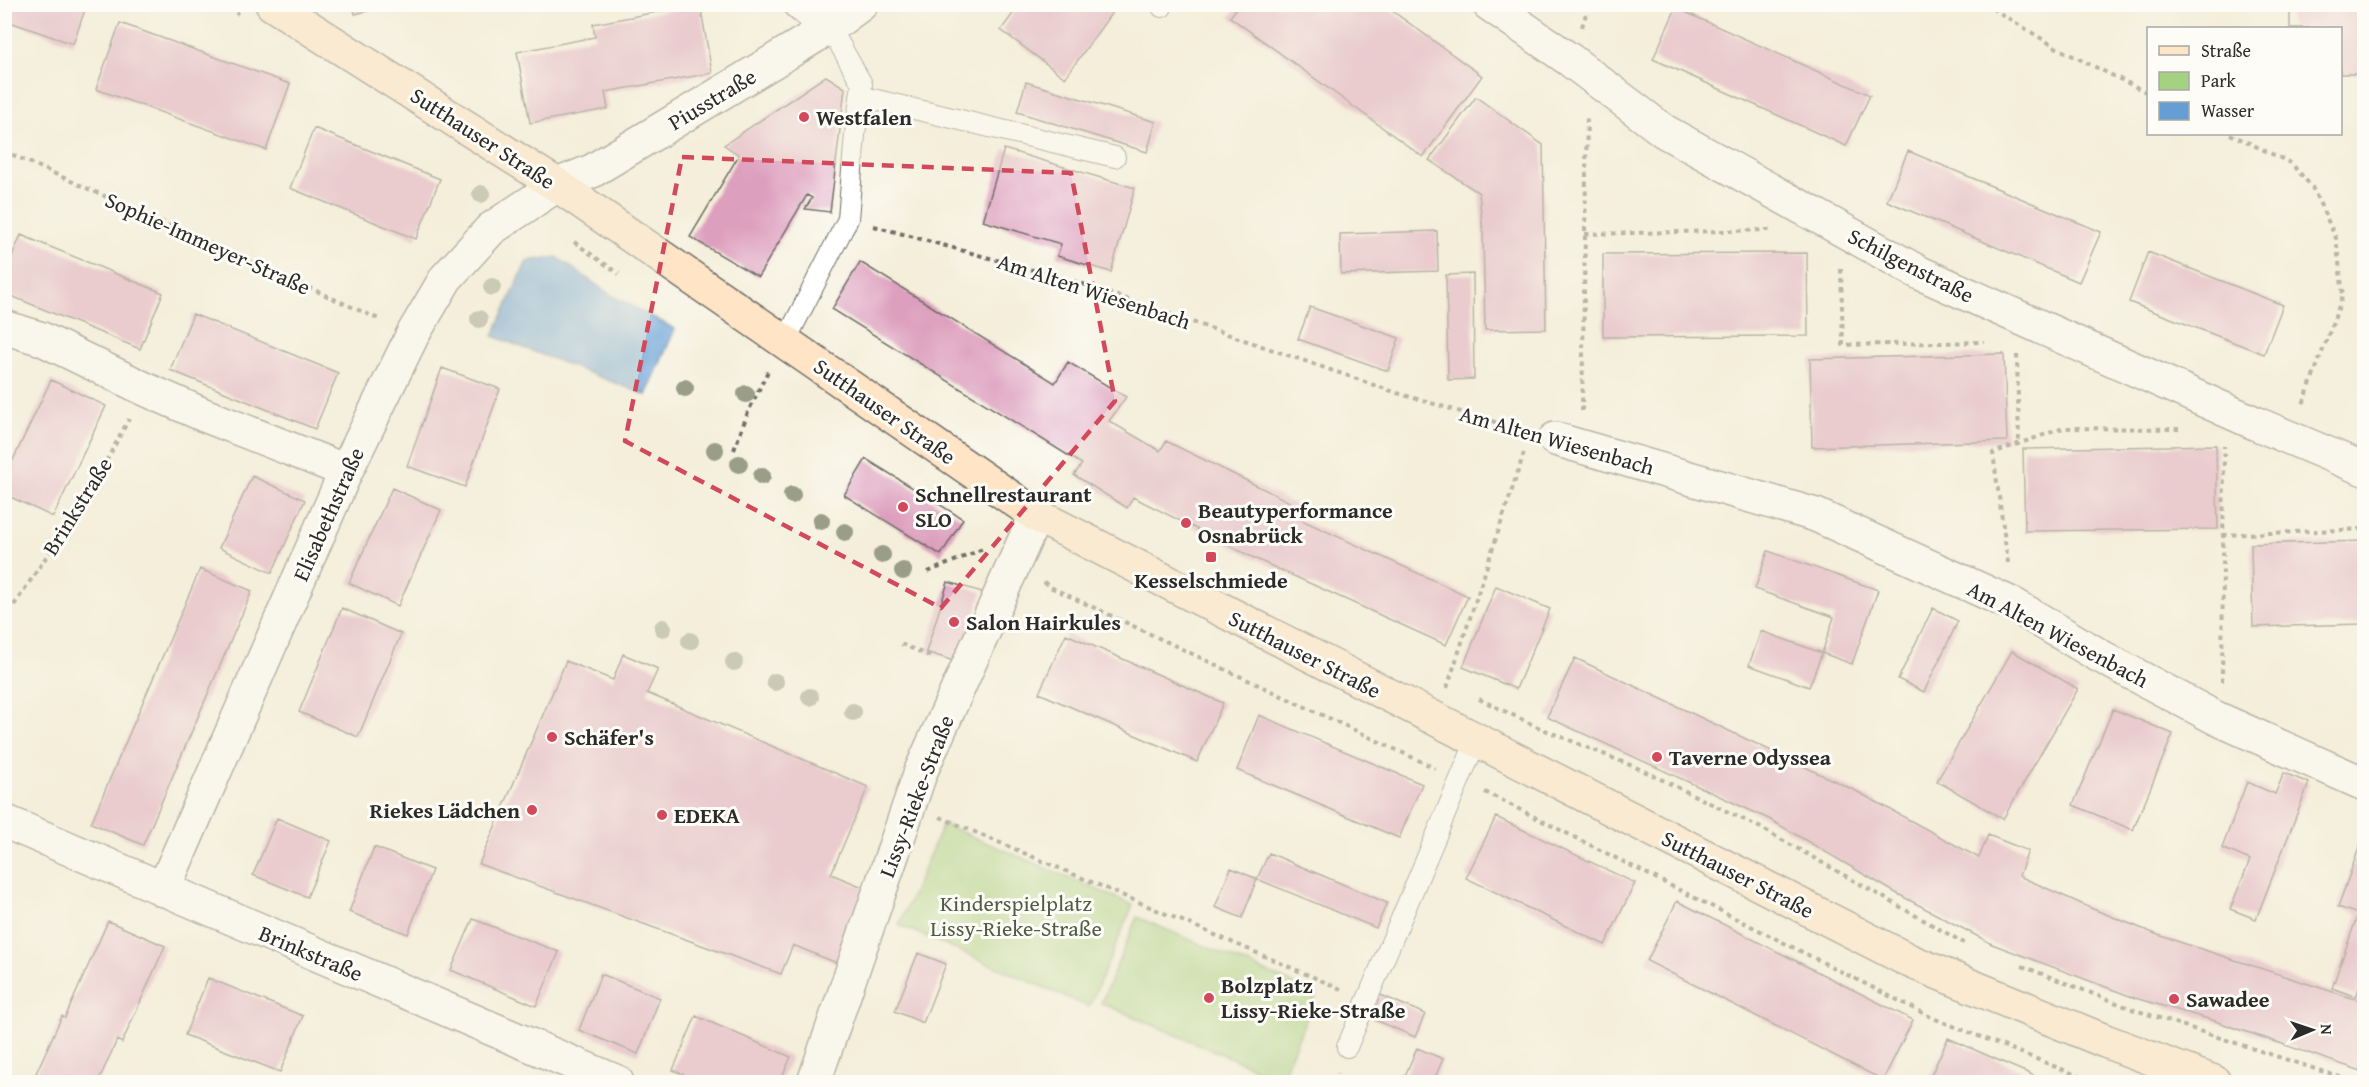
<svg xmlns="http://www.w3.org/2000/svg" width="2369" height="1087" font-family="'Gentium Book Plus',serif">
  <rect width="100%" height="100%" fill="#fdfcf7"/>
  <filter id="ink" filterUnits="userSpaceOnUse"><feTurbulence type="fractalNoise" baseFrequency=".0167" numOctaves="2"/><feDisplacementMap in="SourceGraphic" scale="12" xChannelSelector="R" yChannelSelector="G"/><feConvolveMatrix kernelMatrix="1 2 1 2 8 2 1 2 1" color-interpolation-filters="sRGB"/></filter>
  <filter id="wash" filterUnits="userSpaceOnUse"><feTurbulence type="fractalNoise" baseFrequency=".008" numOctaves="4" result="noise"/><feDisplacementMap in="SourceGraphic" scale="24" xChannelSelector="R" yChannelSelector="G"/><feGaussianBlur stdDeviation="1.35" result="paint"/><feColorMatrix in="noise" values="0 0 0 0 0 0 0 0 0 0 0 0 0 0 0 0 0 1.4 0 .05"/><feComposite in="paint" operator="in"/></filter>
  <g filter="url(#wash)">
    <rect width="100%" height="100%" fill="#f4eeda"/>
    <path fill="#a5d280" stroke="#687e56" stroke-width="1.5" d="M943,824L1133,905L1089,1007L899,925Z
      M1137,917L1317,994L1281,1079L1101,1003Z"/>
    <path fill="#659ed4" stroke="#486480" stroke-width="1.5" d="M557,257L611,295L675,329L646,395L493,336L527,261Z"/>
    <g id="blocks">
      <path fill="#dd9fbe" d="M4,4H87L73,44L4,20Z
        M353,4H391V5L355,14Z
        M700,4L712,73L605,92L608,109L530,123L517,52L595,37L593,24Z
        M1020,4H1118L1065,78L1001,30Z
        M2290,4H2364V74H2340V28H2290Z
        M1239,5H1384L1482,76L1423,157L1230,17Z
        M1676,8L1870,95L1846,146L1653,59Z
        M120,23L290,84L266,150L96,89Z
        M826,76L845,88L830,212L805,209L812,198L807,195L758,277L690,237L739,155L724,145Z
        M1026,82L1156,122L1147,152L1017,112Z
        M1476,97L1543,145L1546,329L1485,330L1483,234L1479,193L1429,160Z
        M314,128L440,179L416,239L290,188Z
        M1004,149L1135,188L1111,272L1057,256L1061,244L983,221Z
        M1908,151L2101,232L2079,282L1887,201Z
        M1437,231L1438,271L1341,274L1340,234Z
        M21,235L163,293L140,349L4,293V275Z
        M2148,252L2283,305L2264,354L2129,302Z
        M1807,253L1808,336L1603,337V254Z
        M860,262L1055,383L1068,362L1126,397L1109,421L1160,451L1166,441L1302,508L1297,518L1468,596L1446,645L1256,559L1133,497L1127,508L1074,475L1082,464L832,309Z
        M1473,274L1474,379L1448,380L1446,275Z
        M1310,307L1399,338L1388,371L1298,339Z
        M193,314L338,373L315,429L170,370Z
        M2004,354L2007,441L1812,447L1810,359Z
        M442,368L500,389L465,487L407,466Z
        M51,380L106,406L53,517L4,494V479Z
        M2216,445L2218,529L2025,531L2023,449Z
        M866,459L963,519L941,555L844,495Z
        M252,476L305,500L272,573L219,548Z
        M392,488L441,510L398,606L349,583Z
        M2364,541V624L2253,627L2251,544Z
        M1768,551L1878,590L1852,664L1822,653L1834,617L1755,589Z
        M200,569L252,591L143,845L91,823Z
        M948,582L982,592L960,663L926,652Z
        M1496,586L1550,609L1516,689L1463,667Z
        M342,608L401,634L358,737L299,712Z
        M1933,608L1958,621L1924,692L1898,679Z
        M1761,631L1822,653L1809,687L1749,665Z
        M1066,634L1223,703L1197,762L1039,693Z
        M2012,651L2078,689L2003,819L1937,781Z
        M623,654L658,669L647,693L868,787L831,874L870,890L839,964L793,945L781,974L479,864L566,661L613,680Z
        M1575,658L1858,792L1979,858L1988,835L2028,851L2019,876L2093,909L2158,935L2364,1002V1072L2212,1020L2135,998L1992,944L1896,893L1769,819L1547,717Z
        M2113,709L2173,734L2133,830L2073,805Z
        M1259,715L1422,784L1399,838L1237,770Z
        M2284,773L2309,783L2256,919L2230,909L2250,860L2222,848L2247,782L2275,794Z
        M1496,817L1635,883L1605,945L1466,878Z
        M277,818L331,841L307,897L253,875Z
        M2364,834V973L2356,997L2332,988L2358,914L2338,907Z
        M374,847L432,870L408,934L349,912Z
        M1269,853L1387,903L1376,928L1257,879Z
        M1231,868L1257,879L1242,918L1215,907Z
        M1677,901L1913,1020L1883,1080L1647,961Z
        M473,919L559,952L536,1006L451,970Z
        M108,921L165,946L122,1043L117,1040L98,1082H32L62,1016L65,1018Z
        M918,953L946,964L923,1023L895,1011Z
        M601,974L660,998L638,1054L579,1030Z
        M208,978L303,1016L280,1072L185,1035Z
        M1376,993L1425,1014L1415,1037L1366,1016Z
        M696,1016L791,1057L780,1082H702L673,1070Z
        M1948,1038L2009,1065L2049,1082H1928Z
        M1417,1048L1443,1059L1433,1082H1415L1404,1078Z"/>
    </g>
  </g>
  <g filter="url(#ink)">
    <use href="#blocks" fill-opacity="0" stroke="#716f68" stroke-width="1.5"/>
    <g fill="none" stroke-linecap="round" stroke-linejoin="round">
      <defs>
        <path id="lane" d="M1162,7L1163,4
          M860,96L1115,157
          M785,342L848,219L855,134L862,84L830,27
          M1347,1047L1476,741"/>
        <path id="street" d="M800,4L830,27
          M1489,4L1570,60L1664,131L1920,273L2257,424L2364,469
          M4,327L42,339L145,389L204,415L346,471
          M1555,439L1816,515L2014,605L2100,656L2216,718L2364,784
          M4,821L617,1082
          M163,890L346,471L413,334L446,278L491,229L557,185L592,171L830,27L861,4
          M814,1082L921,771L1036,515"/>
        <path id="secondary" d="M272,4L557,185L1036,515L1910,961L2105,1041L2214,1082"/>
      </defs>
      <use href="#lane" stroke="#716f68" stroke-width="22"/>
      <use href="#street" stroke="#716f68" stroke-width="36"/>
      <use href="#secondary" stroke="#716f68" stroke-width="36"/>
      <path stroke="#716f68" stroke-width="4" stroke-dasharray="4.5 4.5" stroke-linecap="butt" d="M220,4L238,14
        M1985,4L2057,48L2148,93
        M1582,27L1589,4
        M2230,134L2291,163L2312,187L2336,238L2343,295L2302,407
        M4,151L381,320
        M874,226L1083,284L1397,393L1522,430
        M1585,234L1770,230
        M574,242L619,274
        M1841,269L1843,345L1984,342
        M2017,355L2019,444
        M1582,411L1587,116
        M734,450L748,412L768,371
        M2223,535L2364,529
        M2008,563L1993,453L2063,428L2179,429
        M928,572L983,549
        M1044,582L1048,586L1435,768
        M4,620L89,493L129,419
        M901,644L934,658
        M2222,682L2224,446
        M1447,688L1524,453
        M1479,699L1540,728L1642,770L1761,828L1964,943
        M1485,792L1933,1018L2094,1082
        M940,817L1341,989
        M2022,966L2132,1009L2355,1082
        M1335,1082L1338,1073"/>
      <use href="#lane" stroke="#fff" stroke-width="20"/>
      <use href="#street" stroke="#fff" stroke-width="33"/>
      <use href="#secondary" stroke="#ffe4c6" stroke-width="33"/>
    </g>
    <g fill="#9a9e88">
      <circle cx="481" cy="194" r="9"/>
      <circle cx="492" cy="287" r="9"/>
      <circle cx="479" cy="319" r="9"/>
      <circle cx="685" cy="388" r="9"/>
      <circle cx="746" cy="394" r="9"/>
      <circle cx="715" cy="450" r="9"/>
      <circle cx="739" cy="464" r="9"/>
      <circle cx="762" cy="476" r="9"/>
      <circle cx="792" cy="495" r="9"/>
      <circle cx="821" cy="521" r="9"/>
      <circle cx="845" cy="532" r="9"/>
      <circle cx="882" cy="555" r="9"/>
      <circle cx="903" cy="571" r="9"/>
      <circle cx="663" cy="628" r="9"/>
      <circle cx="690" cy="641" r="9"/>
      <circle cx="734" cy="662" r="9"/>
      <circle cx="775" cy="682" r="9"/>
      <circle cx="810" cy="697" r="9"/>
      <circle cx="853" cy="712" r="9"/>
    </g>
  </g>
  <path d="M0 0H2369V1087H0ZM682,157L1071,173L1115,401L941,608L625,441Z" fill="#f4eeda" fill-opacity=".55" fill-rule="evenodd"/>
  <path fill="none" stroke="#d1495b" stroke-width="4.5" stroke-dasharray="12 8" stroke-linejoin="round" d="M682,157L1071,173L1115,401L941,608L625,441Z"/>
  <g fill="#d1495b" stroke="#fdfcf7" stroke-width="2">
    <circle cx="804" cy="117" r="6"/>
    <circle cx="903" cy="507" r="6"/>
    <circle cx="1186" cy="523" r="6"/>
    <rect x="1205" y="551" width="12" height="12" rx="3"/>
    <circle cx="954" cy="622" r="6"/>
    <circle cx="552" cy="737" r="6"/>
    <circle cx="1657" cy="757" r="6"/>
    <circle cx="532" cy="810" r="6"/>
    <circle cx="662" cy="815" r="6"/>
    <circle cx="1209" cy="998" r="6"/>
    <circle cx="2174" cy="999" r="6"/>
  </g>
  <g text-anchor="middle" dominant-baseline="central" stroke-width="6" stroke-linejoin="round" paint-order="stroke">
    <g font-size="22" fill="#2b2b2b" stroke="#fdfcf7">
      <text transform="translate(712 99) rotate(-31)">Piusstraße</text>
      <text transform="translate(483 138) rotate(33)">Sutthauser Straße</text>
      <text transform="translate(208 243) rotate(24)">Sophie-Immeyer-Straße</text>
      <text transform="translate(1911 265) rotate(27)">Schilgenstraße</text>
      <text transform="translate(1094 291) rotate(18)">Am Alten Wiesenbach</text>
      <text transform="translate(885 411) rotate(35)">Sutthauser Straße</text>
      <text transform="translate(1557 440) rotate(16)">Am Alten Wiesenbach</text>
      <text transform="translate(77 506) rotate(-58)">Brinkstraße</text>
      <text transform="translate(328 514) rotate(-66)">Elisabethstraße</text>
      <text transform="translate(2058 634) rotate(28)">Am Alten Wiesenbach</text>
      <text transform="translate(1305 654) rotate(27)">Sutthauser Straße</text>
      <text transform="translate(916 796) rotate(-69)">Lissy-Rieke-Straße</text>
      <text transform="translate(1738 874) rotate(27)">Sutthauser Straße</text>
      <text transform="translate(311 953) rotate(23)">Brinkstraße</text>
    </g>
    <g font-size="22" font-weight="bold" fill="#2b2b2b" stroke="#fdfcf7" text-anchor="start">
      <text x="816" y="117">Westfalen</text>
      <text x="915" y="494">Schnellrestaurant<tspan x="915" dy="25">SLO</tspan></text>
      <text x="1198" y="510">Beautyperformance<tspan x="1198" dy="25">Osnabrück</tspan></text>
      <text x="1211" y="580" text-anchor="middle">Kesselschmiede</text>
      <text x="966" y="622">Salon Hairkules</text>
      <text x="564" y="737">Schäfer's</text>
      <text x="1669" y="757">Taverne Odyssea</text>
      <text x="520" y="810" text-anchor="end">Riekes Lädchen</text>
      <text x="674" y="815">EDEKA</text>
      <text x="1221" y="985">Bolzplatz<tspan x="1221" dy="25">Lissy-Rieke-Straße</tspan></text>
      <text x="2186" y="999">Sawadee</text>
    </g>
    <g font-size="22" fill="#505d44" stroke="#fdfcf7">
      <text x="1016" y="903">Kinderspielplatz<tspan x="1016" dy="25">Lissy-Rieke-Straße</tspan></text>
    </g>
  </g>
  <rect width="2369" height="1087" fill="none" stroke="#fdfcf7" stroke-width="24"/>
  <rect x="2147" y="27" width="195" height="108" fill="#fdfcf7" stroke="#a9a8a5" stroke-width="1.5"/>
  <rect x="2159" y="46" width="30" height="9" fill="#ffe4c6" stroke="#a9a8a5" stroke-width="1.5"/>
  <text x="2201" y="57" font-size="18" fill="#2b2b2b">Straße</text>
  <rect x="2159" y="72" width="30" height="18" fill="#a5d280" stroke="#a9a8a5" stroke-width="1.5"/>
  <text x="2201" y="87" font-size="18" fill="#2b2b2b">Park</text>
  <rect x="2159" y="102" width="30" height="18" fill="#659ed4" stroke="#a9a8a5" stroke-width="1.5"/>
  <text x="2201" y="117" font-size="18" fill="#2b2b2b">Wasser</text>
  <g transform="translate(2312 1030) rotate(88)" stroke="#fdfcf7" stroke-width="4.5" paint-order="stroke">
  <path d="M0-4.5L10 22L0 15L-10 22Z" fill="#2b2b2b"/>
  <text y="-9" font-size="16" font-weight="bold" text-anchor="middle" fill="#2b2b2b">N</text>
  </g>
</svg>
